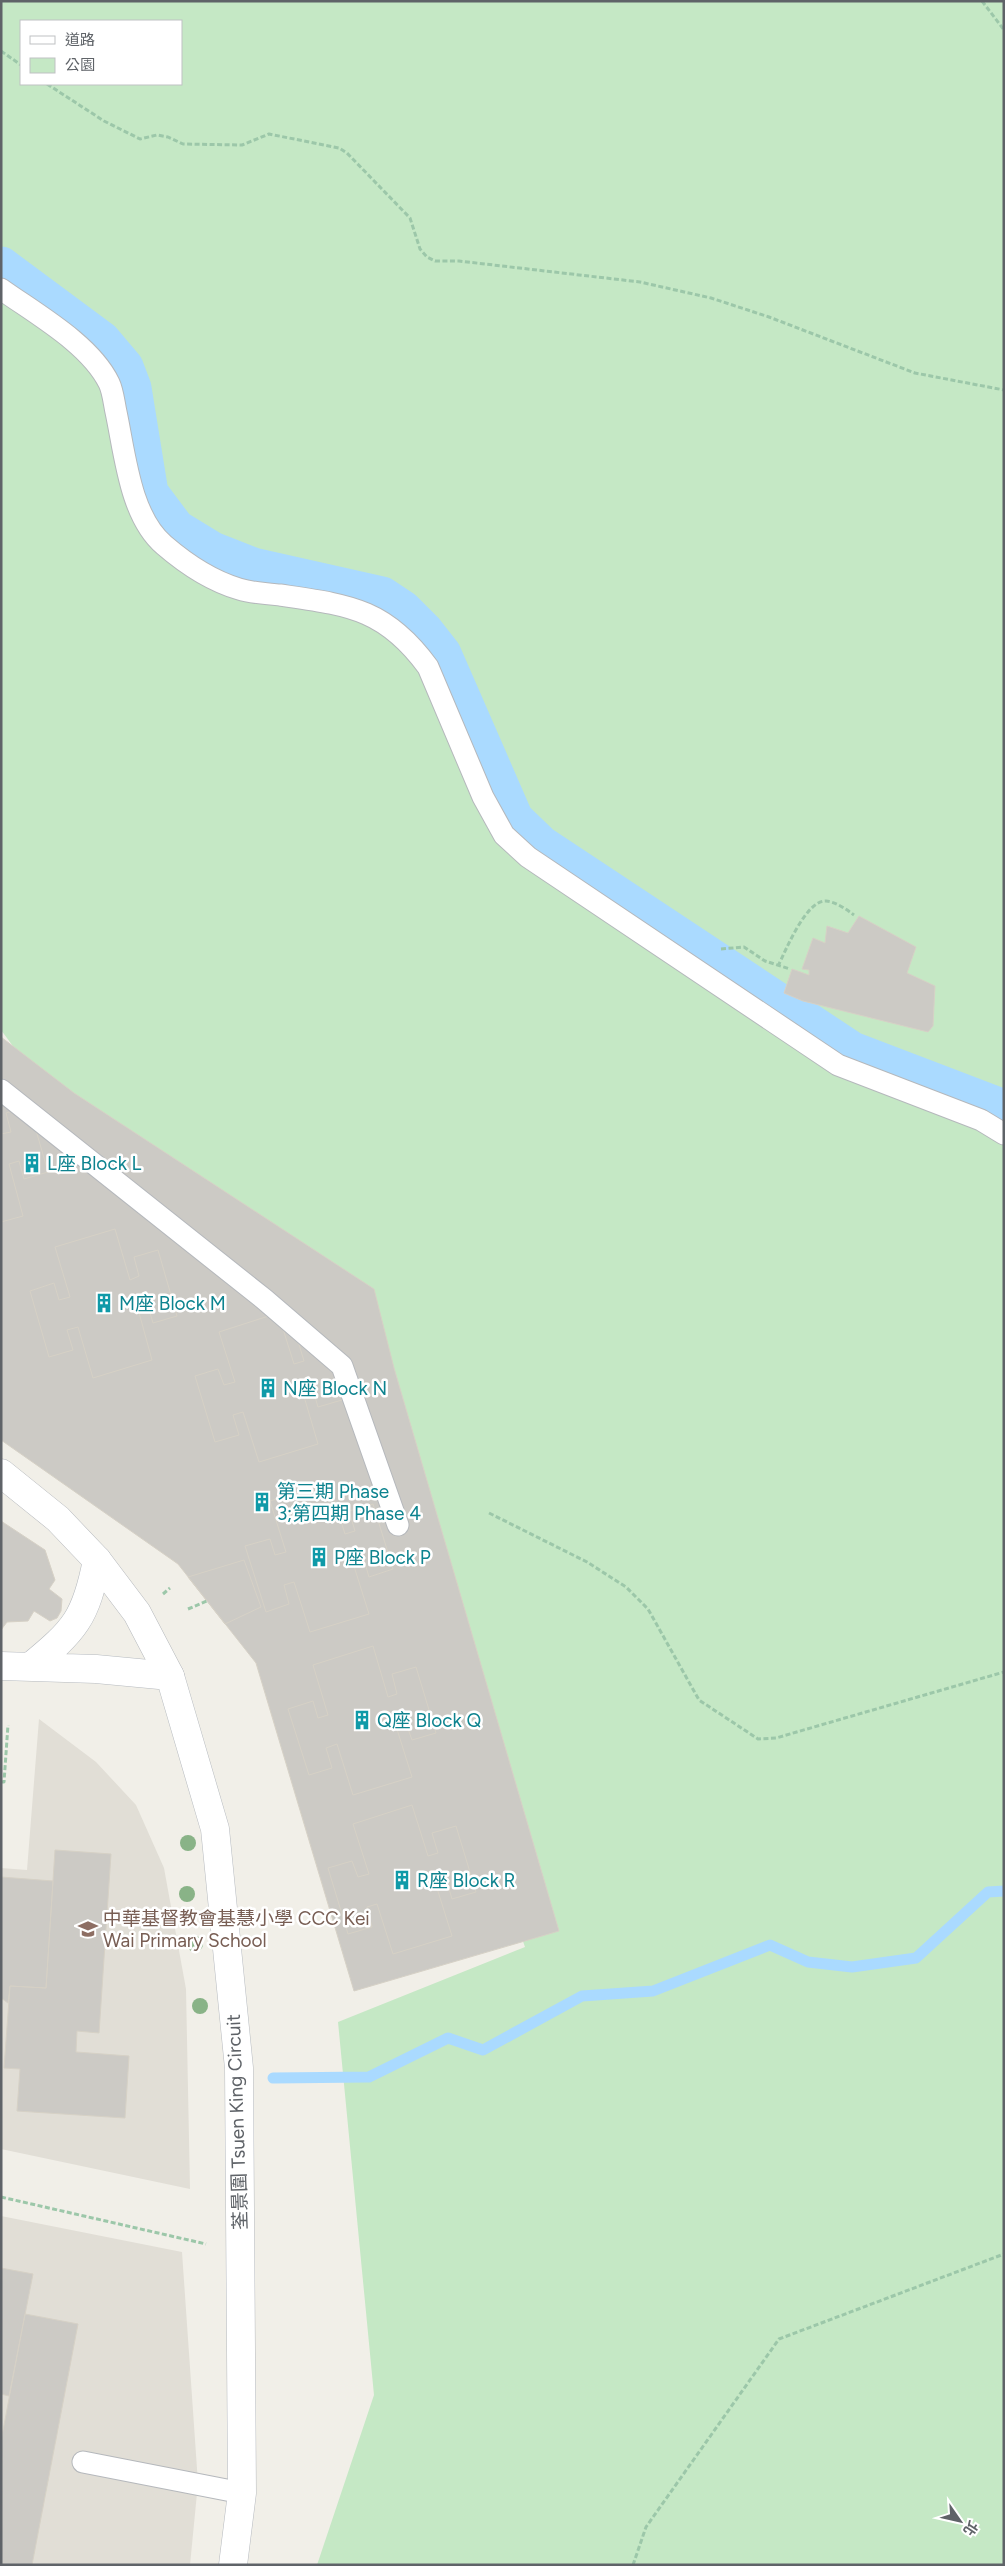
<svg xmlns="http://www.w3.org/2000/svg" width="1005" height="2566" font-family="Figtree,'Noto Sans TC',sans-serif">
  <rect width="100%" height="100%" fill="#f1efe8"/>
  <path fill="#e1ded6" d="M39,1719L96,1762L136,1805L164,1868L186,1989L190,2189L1,2149V1868L27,1870Z
    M1,2216L182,2252L198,2483L190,2565H1Z"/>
  <path fill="#c5e8c5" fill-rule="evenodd" d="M1,1H1004V2565H317L374,2395L338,2022L525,1947L462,1768L93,1154L1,1030ZM21,21H181V84H21Z"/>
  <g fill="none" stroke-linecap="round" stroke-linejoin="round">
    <path stroke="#aadaff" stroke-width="11" d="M273,2078L369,2077L448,2038L483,2050L582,1996L653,1991L770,1945L808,1962L852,1967L916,1958L988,1892L1004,1891"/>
    <path stroke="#aadaff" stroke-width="39" d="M1,266L102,341L124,367L132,388L149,493L176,529L212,551L253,567L382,596L403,610L424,631L442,654L514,819L541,845L852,1051L1004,1109"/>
  </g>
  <path fill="#cccac5" stroke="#d6d1c6" d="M859,916L916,947L907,973L935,986L933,1026L928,1032L803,1001L784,993L792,969L809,975V970L802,969L813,938L825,943L827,926L848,933Z
    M1,1037L74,1093L374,1289L394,1368L559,1931L354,1991L256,1663L178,1564L1,1440Z
    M29,1106L48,1172L24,1179L19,1161L9,1164L23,1216L1,1222V1134L11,1132L6,1113Z
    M115,1229L130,1280L139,1276L134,1257L158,1250L177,1316L153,1323L148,1306L138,1309L152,1360L93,1378L78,1327L67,1330L73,1350L49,1357L30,1291L54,1283L59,1300L70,1297L55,1247Z
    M278,1313L294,1364L304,1361L298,1341L321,1334L342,1400L318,1407L313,1390L303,1393L318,1444L259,1462L243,1412L233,1415L239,1435L215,1442L195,1376L218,1369L224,1385L235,1382L219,1332Z
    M329,1483L345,1534L355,1531L349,1511L373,1504L393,1569L369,1577L364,1560L353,1563L369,1614L310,1632L294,1582L284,1585L289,1604L266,1612L245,1546L270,1539L275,1555L286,1552L270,1501Z
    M1,1521L45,1550L55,1580L49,1589L62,1599L61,1611L57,1618L50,1621L34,1611L28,1621L7,1622L1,1630Z
    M244,1560L261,1607L225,1624L188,1577Z
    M373,1646L388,1697L397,1694L392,1674L416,1667L436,1733L412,1740L406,1723L396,1726L412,1777L353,1795L337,1744L326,1748L332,1768L309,1775L288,1709L313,1701L318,1718L328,1715L313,1665Z
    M412,1805L428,1856L438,1853L432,1833L456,1826L476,1892L452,1899L447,1882L436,1885L452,1936L393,1954L377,1904L367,1907L372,1927L348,1934L328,1868L352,1861L358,1877L369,1874L353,1824Z
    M55,1850L111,1854L99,2033L77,2031L76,2052L129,2056L125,2118L17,2111L20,2069L4,2068L10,1986L46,1988Z
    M1,1877L53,1881L46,1988L10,1986L8,2003L1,1998Z
    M1,2268L33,2274L9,2396L1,2394Z
    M25,2314L78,2324L32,2565H1V2441Z"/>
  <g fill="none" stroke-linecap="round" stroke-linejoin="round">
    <defs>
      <path id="lane" d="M1,289C36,314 90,344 109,383C113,391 114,403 116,412C125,454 130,516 164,545C186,564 212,581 239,589C252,593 267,594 280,595C348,605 385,608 428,667L483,797L504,835L528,857L838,1065L981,1120L1004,1134
        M1,1090L264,1299L342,1366L398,1525
        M83,2462L242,2493"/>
      <path id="street" d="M1,1473L58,1519L97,1560L137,1613L170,1676"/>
      <path id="secondary" d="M1,1666L96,1669L170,1676L215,1829L239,2068L242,2493L233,2565
        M30,1667C75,1630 86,1618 97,1560"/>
    </defs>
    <use href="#lane" stroke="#b5b8bc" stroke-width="23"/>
    <use href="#street" stroke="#b5b8bc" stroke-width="29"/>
    <use href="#secondary" stroke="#b6babf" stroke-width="29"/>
    <path stroke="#9cc7a9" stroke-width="3" stroke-dasharray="5 2.5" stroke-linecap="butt" d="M982,1L1004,30
      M1,51L21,65
      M47,84L104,121L140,139L157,135L168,137L183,144L242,145L269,134L339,148L347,153L410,218L420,249L427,257L435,261H459L640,282L711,298L769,317L915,373L1004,390
      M721,949L744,947L765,961L790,969
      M778,966C786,950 806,900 826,901C836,902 846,909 854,915
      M489,1513L587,1562L626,1587L648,1609L699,1700L758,1739L776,1738L1004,1672
      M163,1594L170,1588
      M188,1609L207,1601
      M1,1782H4L8,1725
      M1,2197L206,2244
      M633,2565L646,2527L779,2339L1004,2254"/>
    <use href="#lane" stroke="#fff" stroke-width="21"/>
    <use href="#street" stroke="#fff" stroke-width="28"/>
    <use href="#secondary" stroke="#fff" stroke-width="28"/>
  </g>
  <g fill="#89b387">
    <circle cx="188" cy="1843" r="8"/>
    <circle cx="187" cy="1894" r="8"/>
    <circle cx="195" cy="1944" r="8"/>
    <circle cx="200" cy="2006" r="8"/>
  </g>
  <defs>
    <symbol id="building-bare" viewBox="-9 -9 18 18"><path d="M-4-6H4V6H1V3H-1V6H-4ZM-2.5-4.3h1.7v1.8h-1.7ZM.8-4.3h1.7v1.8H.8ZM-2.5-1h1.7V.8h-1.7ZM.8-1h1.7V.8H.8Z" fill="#0f9aa8" stroke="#fff" stroke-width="2.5" paint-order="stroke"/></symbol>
    <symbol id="school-bare" viewBox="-9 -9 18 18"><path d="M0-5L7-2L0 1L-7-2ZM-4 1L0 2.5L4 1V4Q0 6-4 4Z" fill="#8d6e63" stroke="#fff" stroke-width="2.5" paint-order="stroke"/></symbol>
  </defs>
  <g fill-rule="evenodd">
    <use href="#building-bare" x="18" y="1149" width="28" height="28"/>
    <use href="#building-bare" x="90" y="1289" width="28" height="28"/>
    <use href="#building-bare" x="254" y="1374" width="28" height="28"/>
    <use href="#building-bare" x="248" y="1488" width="28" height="28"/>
    <use href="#building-bare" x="305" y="1543" width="28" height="28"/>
    <use href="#building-bare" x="348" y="1706" width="28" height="28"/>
    <use href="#building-bare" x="388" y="1866" width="28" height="28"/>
    <use href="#school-bare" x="74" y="1915" width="28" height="28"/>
  </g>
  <g text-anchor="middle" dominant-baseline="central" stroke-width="5" stroke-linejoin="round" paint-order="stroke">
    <g font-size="19" fill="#0d838f" stroke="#fff" text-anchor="start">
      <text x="47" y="1163">L座 Block L</text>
      <text x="119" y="1303">M座 Block M</text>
      <text x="283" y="1388">N座 Block N</text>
      <text x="277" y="1491">第三期 Phase<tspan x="277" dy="22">3;第四期 Phase 4</tspan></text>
      <text x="334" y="1557">P座 Block P</text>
      <text x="377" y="1720">Q座 Block Q</text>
      <text x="417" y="1880">R座 Block R</text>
    </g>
    <g font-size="19" fill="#785e54" stroke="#fff" text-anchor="start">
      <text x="103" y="1918">中華基督教會基慧小學 CCC Kei<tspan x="103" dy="22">Wai Primary School</tspan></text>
    </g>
    <g font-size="19" fill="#5f6368" stroke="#fff">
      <text transform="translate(237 2122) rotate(-92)">荃景圍 Tsuen King Circuit</text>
    </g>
  </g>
  <rect width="1005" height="2566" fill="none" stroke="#5f6368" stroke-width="5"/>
  <rect x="20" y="20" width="162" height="65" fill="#ffffff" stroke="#bfc1c3"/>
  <rect x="30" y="36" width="25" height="8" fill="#ffffff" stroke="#bfc1c3"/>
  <text x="65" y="45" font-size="15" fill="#5f6368">道路</text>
  <rect x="30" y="58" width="25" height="15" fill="#c5e8c5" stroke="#bfc1c3"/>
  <text x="65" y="70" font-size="15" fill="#5f6368">公園</text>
  <g transform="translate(960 2521) rotate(124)" stroke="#ffffff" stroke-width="4" paint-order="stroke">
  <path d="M0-4L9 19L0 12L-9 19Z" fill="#5f6368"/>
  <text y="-8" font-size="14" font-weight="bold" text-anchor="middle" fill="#5f6368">北</text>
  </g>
</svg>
